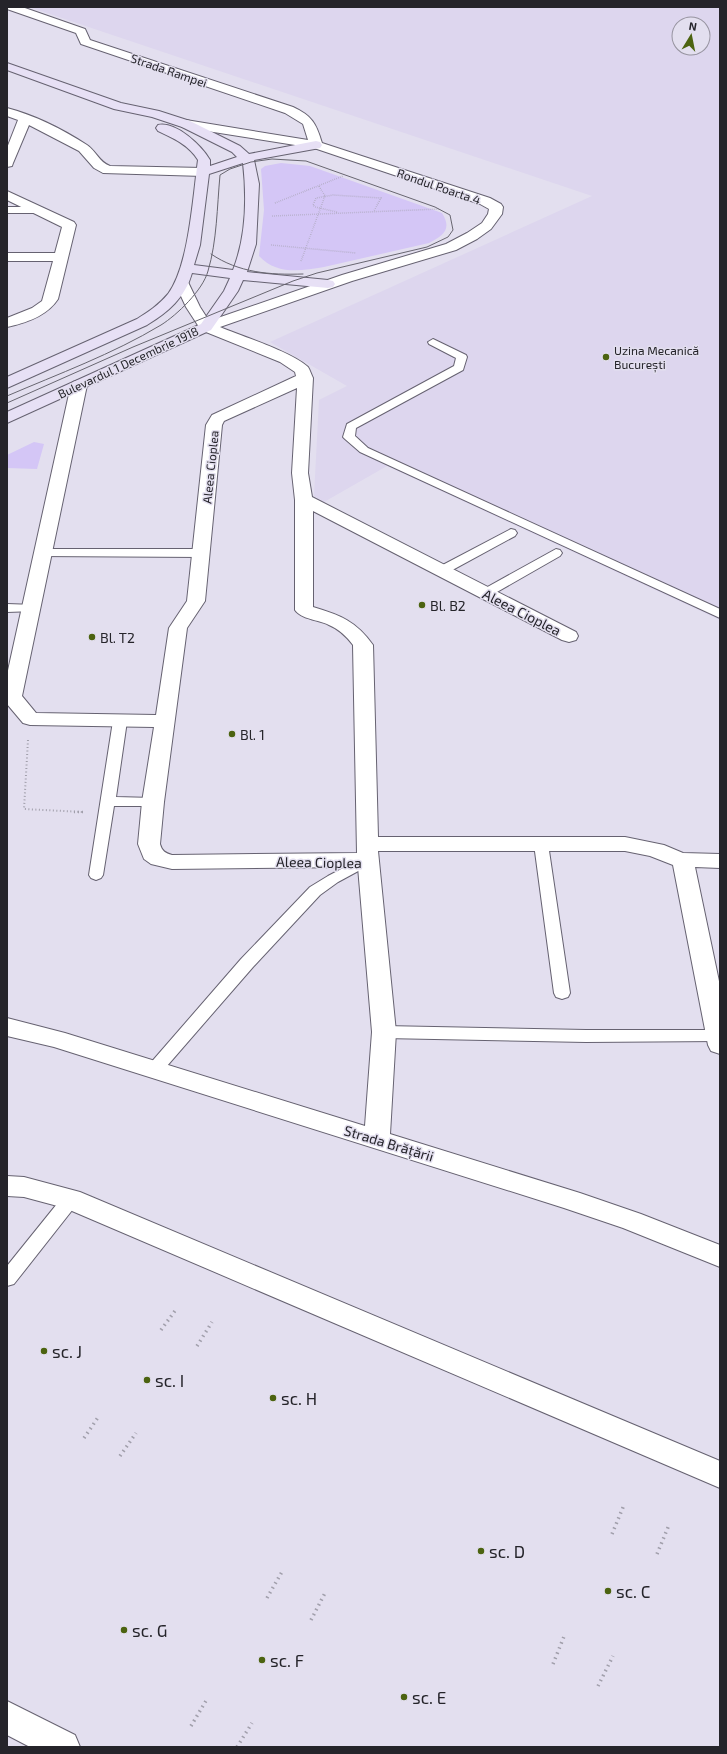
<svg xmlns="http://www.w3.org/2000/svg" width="727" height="1754" font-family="'Exo 2',sans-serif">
  <rect width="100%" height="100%" fill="#e3dfef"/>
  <path fill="#ddd6ee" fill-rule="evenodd" d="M29,7H720V620L387,466L324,502L314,496L319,400L347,386L270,342L592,196ZM679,24H703V48H679Z"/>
  <path fill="#d4c6f6" d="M281,163L310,166L442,213C452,229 444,235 429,243L324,267C300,271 277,275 259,256L264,210L261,169L265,166Z
    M34,442L44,444L37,469L7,468V455Z"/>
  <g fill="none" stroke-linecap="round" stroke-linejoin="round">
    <defs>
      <path id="service" d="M7,207H37L42,210L37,213H7Z
        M433,339L466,355L467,357L463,370L356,428L355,436L368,448L720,609V618L360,452L345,439L343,437L347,424L454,366L456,358L429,344L428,342Z
        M511,529L515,530L517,533L515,536L445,574H437L435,571L437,568Z
        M42,549H201L205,550L207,553L205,556L201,557L38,556L36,553L38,550Z
        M556,549L560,550L562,553L560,556L490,596H482L480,593L482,590Z
        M7,604L35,605L37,608L35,611L7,612Z
        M120,717L125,718L127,721L116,797L153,798L158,799L160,802L158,805L153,806H114L103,875L101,878L96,880L91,878L89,875L113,721L115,718Z
        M541,839L546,841L548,844L570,993L568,997L562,999L556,997L554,993L534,844L536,841Z
        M368,855L373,857L375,860L373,863L338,882L320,895L253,967L160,1074L154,1076L148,1074L146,1070L148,1066L241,959L310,887L328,876Z
        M384,1026L586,1030H718L720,1031V1041L586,1042L384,1038L378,1036L376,1032L378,1028Z
        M71,1192L77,1194L80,1199L77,1204L14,1284L7,1286V1266L65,1194Z"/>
      <path id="minor" d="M7,7H22L85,29L90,40L293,107C312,116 316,123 322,143L490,198L501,204L503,207L502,214L491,229L477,239L456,250L352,281L220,327C241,336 292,352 308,367C310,370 311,374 313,378L308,473L312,497L576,632L578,636L576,640L569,642L562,640L313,511V607C340,615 356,621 373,645L378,837H625L664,845L683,853L720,854V868L695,867L720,986V1054L711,1051L708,1045L673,865L650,856L625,851H378L396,1032L390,1134L580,1193L641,1214L720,1245V1267L623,1228L564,1208L54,1047L7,1036V1018L65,1033L365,1126L372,1032L358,867L172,869L151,864L144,859L138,844L142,802L154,727L30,725L23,723L7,704V675L71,385L73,382L79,380L85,382L87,385L22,696L36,713L156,715L169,628L187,601L206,425L212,415L296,376L295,372L280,362L201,330L186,307L175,283L177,280L182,279L187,280L200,307L209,321L342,275L446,244L467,233L482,223L488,214L489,209L480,204L314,148L182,127L180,124L182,121L186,120L308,140L303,124L285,113L81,44L76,33L7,9ZM297,388L292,473L295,500V610C301,619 319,620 329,625C339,629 347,637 353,645L357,853L172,855C165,853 162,851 160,844L164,802L187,628L205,601L222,425L224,421Z
        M7,108C34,115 64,130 87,145C96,151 99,162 110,166L203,168L208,169L209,172L208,175L203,176L103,173L94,168L79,151L29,125L13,163L12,166L7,167V148L18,120L7,116Z
        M7,191L74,222L76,225L58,299C47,316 26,323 7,327V318L32,308L42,301L53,261H7V253H55L62,227L7,200Z
        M7,1176L24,1177L80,1192L720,1461V1488L65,1208L24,1197L7,1196Z
        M7,1701L75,1735L80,1747H30L7,1735Z"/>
      <path id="secondary" d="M7,63L121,103L159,111L190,121L240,146L249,154L316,141L320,142L322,145L320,148L254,160L259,184L256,244L247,272L328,280L333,281L335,284L333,287L328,288L243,280L238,291L211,330L7,423V412L201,324L224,291L230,278L192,273C185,298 168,312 147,325L7,388V377L137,319C148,312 159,305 168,294C189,266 193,196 198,160C189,145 173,138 158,131L156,128L158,125C176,121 202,146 210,160V166L237,157L232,152L182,127L152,117L114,109L7,70ZM243,163C247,198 246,237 233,270L194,265L200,245L209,174Z"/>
    </defs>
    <use href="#service" stroke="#666271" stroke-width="2"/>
    <use href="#minor" stroke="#666271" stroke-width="2"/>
    <use href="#secondary" stroke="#666271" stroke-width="2"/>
    <path stroke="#a19fab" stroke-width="1.5" stroke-dasharray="0.5 1.5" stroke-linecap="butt" d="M275,203L343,176
      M337,212L315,207L313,205L316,198L333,195L381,198L374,211
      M272,216L439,209
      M271,245L356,253
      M301,261L325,196L319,186"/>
    <path stroke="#a19fab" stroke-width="2" stroke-dasharray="1 2.5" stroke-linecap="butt" d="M28,740L24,809L83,812"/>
    <path stroke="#a19fab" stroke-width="2.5" stroke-dasharray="1 3" stroke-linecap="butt" d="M74,812H83"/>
    <path stroke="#a19fab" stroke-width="3.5" stroke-dasharray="1.5 4" stroke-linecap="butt" d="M161,1330L177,1308
      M197,1346L212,1322
      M84,1438L99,1416
      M120,1456L136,1433
      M612,1534L624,1505
      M657,1554L669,1525
      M267,1598L283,1570
      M311,1620L326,1591
      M553,1664L565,1634
      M598,1686L613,1656
      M191,1726L207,1699
      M237,1747L252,1723"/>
    <use href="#service" fill="#fff" fill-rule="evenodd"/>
    <use href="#minor" fill="#fff" fill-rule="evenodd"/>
    <use href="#secondary" fill="#e7e0f5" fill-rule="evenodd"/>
    <path stroke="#686670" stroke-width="1" d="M211,254C239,273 270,275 303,274
      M7,396C58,374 113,354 161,325C177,315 203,290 208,271C217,241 217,207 220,175L230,169L251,162L272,159L306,161L435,207L450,215L453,230L448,237L427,247L317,273L293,281L133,347L7,403"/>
  </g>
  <g fill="#4c6310" stroke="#e3dfef" stroke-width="1.5">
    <circle cx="606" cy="357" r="4"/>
    <circle cx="422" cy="605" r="4"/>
    <circle cx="92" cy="637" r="4"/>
    <circle cx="232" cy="734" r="4"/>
    <circle cx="44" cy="1351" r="4"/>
    <circle cx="147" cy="1380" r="4"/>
    <circle cx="273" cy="1398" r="4"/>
    <circle cx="481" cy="1551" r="4"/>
    <circle cx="608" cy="1591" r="4"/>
    <circle cx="124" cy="1630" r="4"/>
    <circle cx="262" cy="1660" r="4"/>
    <circle cx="404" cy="1697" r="4"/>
  </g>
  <g text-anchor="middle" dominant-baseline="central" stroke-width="3" stroke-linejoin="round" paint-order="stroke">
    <g font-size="12" fill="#25242a" stroke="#e3dfef">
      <text transform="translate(169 70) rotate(19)">Strada Rampei</text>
      <text transform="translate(439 186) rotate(19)">Rondul Poarta 4</text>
      <text transform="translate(128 362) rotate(-25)">Bulevardul 1 Decembrie 1918</text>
      <text transform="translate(210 467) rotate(-84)">Aleea Cioplea</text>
    </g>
    <g font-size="12" fill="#25242a" stroke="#e3dfef" text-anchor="start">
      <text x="614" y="350">Uzina Mecanică<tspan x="614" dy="14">București</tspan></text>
    </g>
    <g font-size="14" fill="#25242a" stroke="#e3dfef" text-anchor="start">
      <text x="430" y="605">Bl. B2</text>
      <text x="100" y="637">Bl. T2</text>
      <text x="240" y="734">Bl. 1</text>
    </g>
    <g font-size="14" fill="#25242a" stroke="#e3dfef">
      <text transform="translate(522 612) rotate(27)">Aleea Cioplea</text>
      <text transform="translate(319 862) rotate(1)">Aleea Cioplea</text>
      <text transform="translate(389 1143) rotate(17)">Strada Brățării</text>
    </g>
    <g font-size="17" fill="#25242a" stroke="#e3dfef" text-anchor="start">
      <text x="52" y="1351">sc. J</text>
      <text x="155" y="1380">sc. I</text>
      <text x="281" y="1398">sc. H</text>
      <text x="489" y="1551">sc. D</text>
      <text x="616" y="1591">sc. C</text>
      <text x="132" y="1630">sc. G</text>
      <text x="270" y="1660">sc. F</text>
      <text x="412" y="1697">sc. E</text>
    </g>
  </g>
  <rect width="727" height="1754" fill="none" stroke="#25242a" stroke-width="16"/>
  <g transform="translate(691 36) rotate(10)"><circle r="19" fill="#e3dfef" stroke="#9794a0"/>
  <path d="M0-3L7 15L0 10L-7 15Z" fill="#4c6310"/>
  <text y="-6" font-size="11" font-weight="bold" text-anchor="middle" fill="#25242a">N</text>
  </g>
</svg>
